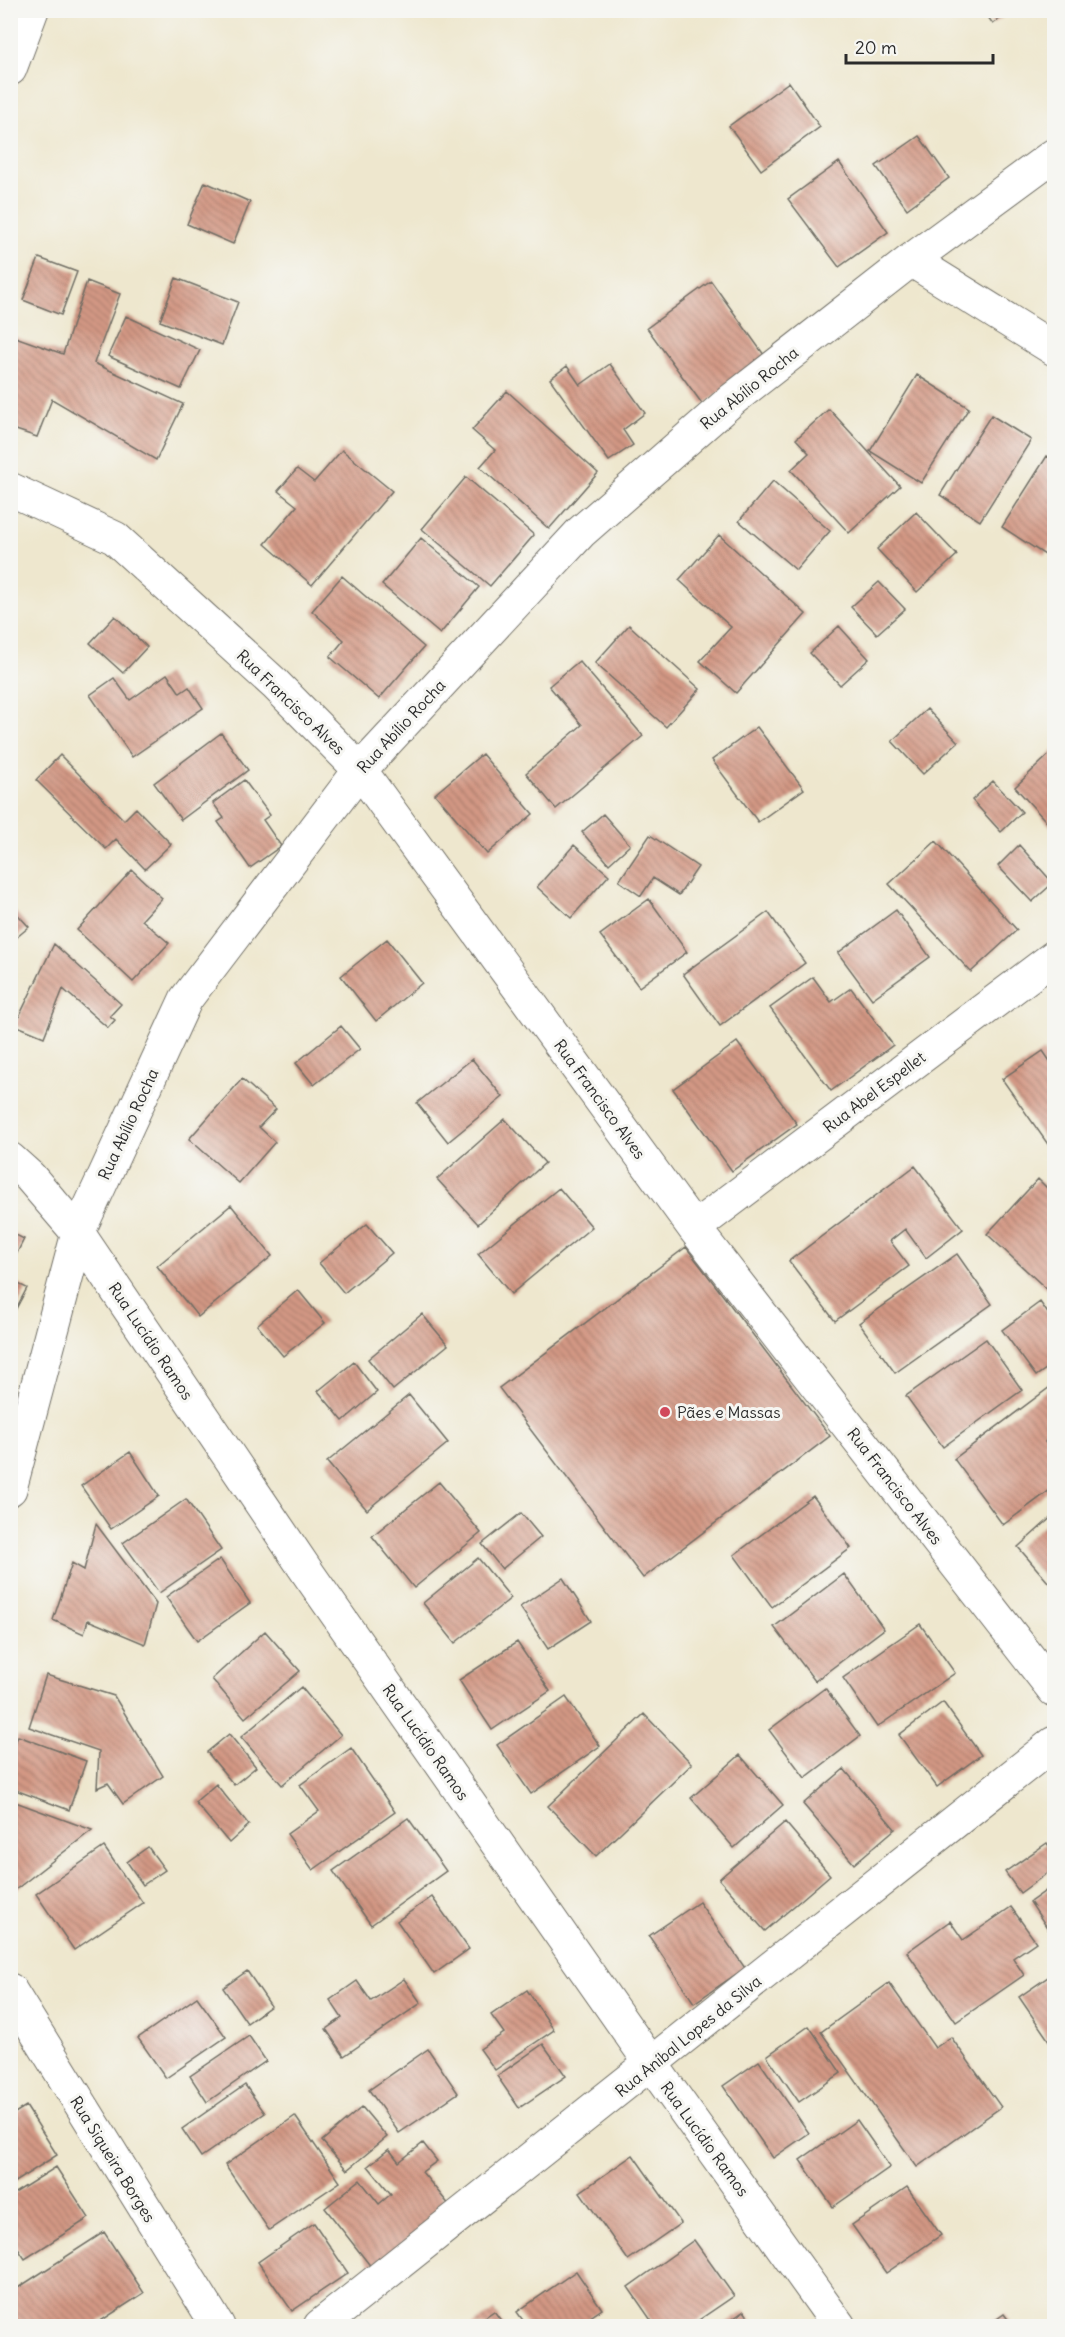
<svg xmlns="http://www.w3.org/2000/svg" width="1065" height="2337" font-family="Delius,sans-serif">
  <defs>
    <pattern id="building-back-hatch" width="6" height="6" patternUnits="userSpaceOnUse" patternTransform="scale(1.5)"><rect width="6" height="6" fill="#d39884"/><path d="M-1 5l2 2M0 0l6 6M5-1l2 2" fill="none" stroke="#ab7c6c"/></pattern>
  </defs>
  <rect width="100%" height="100%" fill="#f6f6f2"/>
  <filter id="ink" filterUnits="userSpaceOnUse"><feTurbulence type="fractalNoise" baseFrequency=".0167" numOctaves="2"/><feDisplacementMap in="SourceGraphic" scale="12" xChannelSelector="R" yChannelSelector="G"/><feConvolveMatrix kernelMatrix="1 2 1 2 8 2 1 2 1" color-interpolation-filters="sRGB"/></filter>
  <filter id="wash" filterUnits="userSpaceOnUse"><feTurbulence type="fractalNoise" baseFrequency=".008" numOctaves="4" result="noise"/><feDisplacementMap in="SourceGraphic" scale="24" xChannelSelector="R" yChannelSelector="G"/><feGaussianBlur stdDeviation="1.35" result="paint"/><feColorMatrix in="noise" values="0 0 0 0 0 0 0 0 0 0 0 0 0 0 0 0 0 1.4 0 .05"/><feComposite in="paint" operator="in"/></filter>
  <g filter="url(#wash)">
    <rect width="100%" height="100%" fill="#eee7ce"/>
    <g id="blocks">
      <path fill="url(#building-back-hatch)" d="M983,10H1012L993,24Z
        M789,82L820,127L761,170L729,126Z
        M919,136L949,178L907,209L876,166Z
        M839,162L888,232L839,267L788,199Z
        M205,182L250,202L233,244L187,224Z
        M39,258L77,272L61,315L23,300Z
        M176,278L238,302L222,345L160,321Z
        M87,281L120,294L94,363L183,404L156,460L52,399L37,437L10,428V335L63,354Z
        M711,281L767,359L703,405L647,328Z
        M126,316L200,350L181,389L108,356Z
        M610,364L645,413L623,430L633,445L609,461L550,379L567,366L580,385Z
        M917,375L969,408L921,483L870,451Z
        M507,391L598,473L549,529L480,467L495,450L472,430Z
        M829,409L900,486L849,533L791,470L809,453L796,439Z
        M991,415L1031,440L980,521L940,495Z
        M342,450L392,491L312,585L265,544L297,506L278,491L297,469L314,482Z
        M1047,456L1054,460V540L1045,555L1002,527Z
        M466,477L534,535L490,586L422,529Z
        M773,481L830,531L796,570L739,521Z
        M916,512L957,555L917,592L877,549Z
        M719,535L806,614L736,693L700,661L731,627L679,580Z
        M421,538L479,587L440,634L382,585Z
        M342,576L424,647L379,699L330,657L344,640L312,611Z
        M879,582L905,609L877,634L851,607Z
        M115,616L147,647L123,673L90,643Z
        M629,625L700,689L666,727L595,663Z
        M839,626L869,659L840,685L810,653Z
        M579,661L643,736L556,809L526,773L582,725L549,686Z
        M167,674L180,693L189,687L203,708L132,757L90,695L114,678L130,700Z
        M927,709L958,742L923,774L892,741Z
        M757,727L804,789L758,822L712,760Z
        M221,733L248,770L181,820L154,783Z
        M1054,750V830L1015,787Z
        M482,754L533,814L487,854L435,794Z
        M60,755L124,820L136,808L171,844L145,869L116,839L106,849L36,780Z
        M244,780L270,815L263,820L281,846L250,868L218,822L224,818L213,803Z
        M993,781L1022,812L1001,832L972,800Z
        M603,814L630,845L609,864L582,832Z
        M650,835L698,867L679,895L653,878L641,896L619,881Z
        M936,841L1017,930L971,972L889,884Z
        M574,845L609,875L571,918L537,887Z
        M1019,845L1053,883L1032,902L998,866Z
        M132,870L162,898L142,920L169,943L133,982L77,930Z
        M649,899L687,952L639,987L600,935Z
        M10,906L29,927L10,943Z
        M896,910L930,957L872,999L838,953Z
        M768,912L805,963L720,1026L683,974Z
        M387,939L422,983L376,1021L341,976Z
        M54,944L121,1004L110,1016L115,1020L108,1028L63,989L44,1037L15,1025Z
        M813,977L831,1002L851,988L893,1045L831,1091L770,1008Z
        M341,1026L360,1049L314,1085L296,1063Z
        M737,1042L797,1124L732,1171L673,1089Z
        M1043,1051L1054,1067V1153L1002,1079Z
        M472,1059L503,1097L448,1142L417,1103Z
        M242,1079L276,1109L259,1127L275,1142L239,1183L189,1139Z
        M505,1119L545,1163L478,1224L437,1179Z
        M915,1166L963,1229L926,1258L905,1229L890,1241L909,1266L835,1321L789,1261Z
        M1038,1179L1054,1195V1296L987,1234Z
        M559,1188L592,1227L511,1294L478,1254Z
        M231,1205L272,1256L198,1317L157,1266Z
        M367,1224L392,1253L344,1293L319,1263Z
        M10,1232L24,1239L10,1267Z
        M686,1247L830,1436L643,1578L499,1388Z
        M957,1254L992,1304L895,1373L859,1323Z
        M10,1280L27,1288L10,1320Z
        M298,1290L325,1323L283,1356L257,1325Z
        M1040,1302L1054,1322V1363L1036,1376L1002,1330Z
        M422,1314L448,1345L393,1390L368,1359Z
        M986,1339L1022,1390L943,1447L906,1396Z
        M354,1362L377,1392L343,1421L318,1391Z
        M1054,1384V1435L1045,1442L1054,1454V1487L1003,1525L954,1459Z
        M409,1395L448,1443L367,1510L327,1462Z
        M130,1452L159,1496L111,1529L81,1486Z
        M439,1482L481,1533L414,1588L372,1536Z
        M813,1496L851,1548L772,1607L734,1555Z
        M186,1499L221,1550L159,1593L123,1543Z
        M521,1513L541,1537L502,1569L482,1544Z
        M1054,1515V1589L1018,1547Z
        M96,1524L156,1604L145,1644L88,1620L84,1634L53,1620L72,1563L84,1570Z
        M478,1558L511,1598L455,1643L423,1603Z
        M220,1559L250,1603L197,1641L166,1597Z
        M844,1574L884,1629L815,1681L774,1627Z
        M563,1578L591,1621L548,1649L520,1607Z
        M920,1624L955,1673L877,1727L843,1678Z
        M265,1631L300,1671L245,1718L212,1679Z
        M517,1642L550,1691L492,1730L459,1680Z
        M46,1675L114,1696L163,1776L123,1804L108,1783L97,1788L99,1751L29,1727Z
        M301,1687L341,1735L282,1785L241,1737Z
        M825,1688L860,1736L805,1778L769,1730Z
        M566,1697L600,1746L531,1794L497,1745Z
        M943,1702L981,1755L937,1787L899,1735Z
        M644,1714L692,1764L596,1856L548,1806Z
        M229,1734L256,1767L234,1785L207,1752Z
        M18,1736L86,1761L69,1810L10,1788V1756Z
        M351,1748L395,1812L313,1870L287,1834L319,1811L300,1785Z
        M740,1755L783,1805L734,1848L691,1798Z
        M844,1769L895,1829L854,1864L803,1804Z
        M216,1784L249,1825L229,1843L195,1802Z
        M10,1800L92,1830L10,1894Z
        M408,1818L446,1871L371,1925L333,1871Z
        M785,1822L830,1875L765,1931L719,1879Z
        M1047,1843L1054,1853V1868L1020,1893L1005,1872Z
        M104,1847L143,1903L74,1950L36,1894Z
        M148,1847L165,1870L143,1885L127,1862Z
        M1054,1885V1938L1030,1902Z
        M432,1897L469,1949L434,1974L397,1921Z
        M699,1902L745,1968L694,2003L649,1936Z
        M1011,1907L1036,1942L1013,1958L1024,1975L956,2022L907,1952L950,1921L963,1940Z
        M247,1971L271,2006L247,2023L223,1988Z
        M1054,1973V2048L1019,1997Z
        M404,1979L421,2003L344,2056L326,2029L342,2018L330,2000L357,1981L371,2001Z
        M889,1983L935,2048L951,2037L1001,2107L917,2167L821,2032Z
        M527,1990L554,2030L495,2070L480,2049L504,2033L491,2015Z
        M197,1997L226,2037L166,2078L138,2038Z
        M809,2026L841,2073L799,2102L767,2056Z
        M249,2036L266,2061L207,2102L190,2076Z
        M543,2044L566,2076L519,2108L497,2076Z
        M428,2049L458,2093L399,2133L369,2090Z
        M759,2061L809,2133L773,2158L723,2086Z
        M245,2085L265,2113L201,2157L182,2129Z
        M26,2106L57,2155L10,2185V2116Z
        M362,2107L387,2137L347,2170L322,2141Z
        M295,2116L340,2182L269,2230L225,2165Z
        M857,2120L890,2167L833,2207L800,2160Z
        M423,2143L437,2161L422,2172L450,2206L372,2268L325,2208L360,2180L379,2204L391,2194L368,2166L389,2149L399,2162Z
        M633,2155L681,2223L628,2260L580,2192Z
        M56,2167L89,2218L25,2259L10,2237V2196Z
        M907,2187L941,2235L886,2273L852,2225Z
        M314,2223L348,2273L292,2311L258,2262Z
        M104,2232L144,2293L93,2326H10V2293Z
        M694,2240L734,2296L690,2326H655L628,2287Z
        M576,2271L602,2309L577,2326H527L517,2312Z
        M494,2311L505,2326H472Z
        M744,2311L755,2326H723Z
        M1004,2314L1013,2326H987Z"/>
    </g>
  </g>
  <g filter="url(#ink)">
    <use href="#blocks" fill-opacity="0" stroke="#6f6d64" stroke-width="1.5"/>
    <g fill="none" stroke-linecap="round" stroke-linejoin="round">
      <defs>
        <path id="minor" d="M10,69L32,10
          M911,260L1054,349
          M10,489L115,538L275,684L360,770L694,1228L1054,1690
          M10,1159L30,1177L78,1233L310,1576L652,2065L839,2326
          M694,1228L1054,957
          M10,1489L78,1233L186,999L360,770L581,532L733,399L911,260L1054,155
          M10,1990L218,2326
          M320,2326L1054,1743"/>
      </defs>
      <use href="#minor" stroke="#6f6d64" stroke-width="35"/>
      <use href="#minor" stroke="#fff" stroke-width="33"/>
    </g>
  </g>
  <circle fill="#d1495b" stroke="#f6f6f2" stroke-width="2" cx="665" cy="1412" r="6"/>
  <g text-anchor="middle" dominant-baseline="central" stroke-width="6" stroke-linejoin="round" paint-order="stroke">
    <g font-size="16" fill="#2b2b2b" stroke="#f6f6f2">
      <text transform="translate(749 388) rotate(-39)">Rua Abílio Rocha</text>
      <text transform="translate(291 702) rotate(44)">Rua Francisco Alves</text>
      <text transform="translate(401 726) rotate(-47)">Rua Abílio Rocha</text>
      <text transform="translate(874 1092) rotate(-37)">Rua Abel Espellet</text>
      <text transform="translate(600 1099) rotate(54)">Rua Francisco Alves</text>
      <text transform="translate(128 1124) rotate(-65)">Rua Abílio Rocha</text>
      <text transform="translate(151 1341) rotate(56)">Rua Lucídio Ramos</text>
      <text transform="translate(895 1486) rotate(52)">Rua Francisco Alves</text>
      <text transform="translate(426 1742) rotate(55)">Rua Lucídio Ramos</text>
      <text transform="translate(688 2036) rotate(-39)">Rua Aníbal Lopes da Silva</text>
      <text transform="translate(705 2139) rotate(54)">Rua Lucídio Ramos</text>
      <text transform="translate(113 2159) rotate(58)">Rua Siqueira Borges</text>
    </g>
    <g font-size="16" fill="#2b2b2b" stroke="#f6f6f2" text-anchor="start">
      <text x="677" y="1412">Pães e Massas</text>
    </g>
  </g>
  <rect width="1065" height="2337" fill="none" stroke="#f6f6f2" stroke-width="36"/>
  <path d="M846 54v9h147v-9" fill="none" stroke="#2b2b2b" stroke-width="3"/>
  <text x="855" y="54" font-size="18" fill="#2b2b2b" stroke="#f6f6f2" stroke-width="4.5" paint-order="stroke">20 m</text>
</svg>
